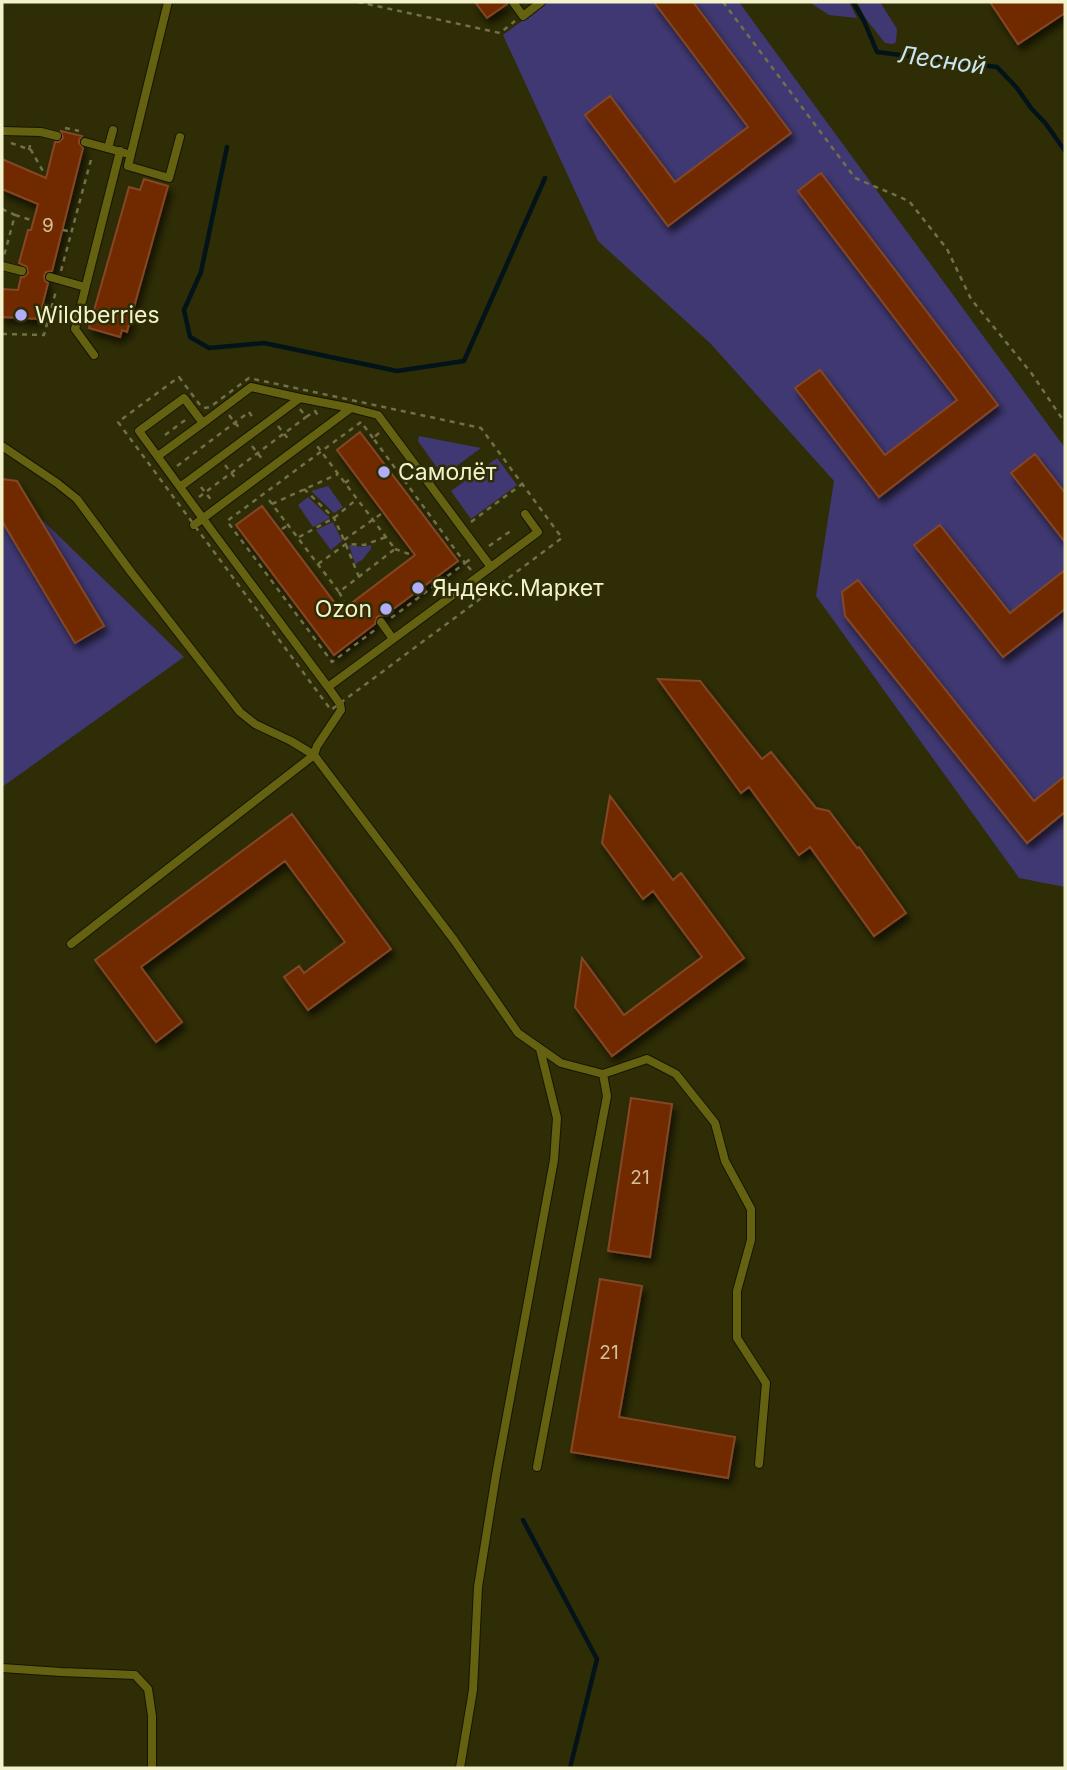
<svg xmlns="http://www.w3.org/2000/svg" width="1067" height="1770" font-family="Inter,sans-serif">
  <defs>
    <filter id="shadow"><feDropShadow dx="3.5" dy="6" stdDeviation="3.5" flood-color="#0009"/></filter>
  </defs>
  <rect width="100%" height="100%" fill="#2f2d05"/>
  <path fill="#403872" d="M548,2H739L1065,448V887L1019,878L816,596L834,481L710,343L598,241L503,35Z
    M809,2H849L857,18L829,15Z
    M857,2H880L897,29L896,42L893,44L885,43L866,19Z
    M419,436L481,448L443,476L418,441Z
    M497,458L517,485L471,519L451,491Z
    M2,481L184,657L2,787Z
    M328,486L343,507L334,513L311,491Z
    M308,497L330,518L313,527L298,505Z
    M333,522L342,541L331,550L316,530Z
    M349,545L363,547L371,545V549L362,560L355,564Z"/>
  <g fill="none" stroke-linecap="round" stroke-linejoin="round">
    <path stroke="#03131a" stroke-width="4.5" d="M853,2L864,21L877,52L997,67L1017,88L1031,108L1046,124L1065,151
      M227,147L201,272L184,310L190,337L209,348L264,343L397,371L464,361L545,178
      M523,1520L597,1659L570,1768"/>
  </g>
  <path fill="#712c00" stroke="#844625" stroke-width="2" filter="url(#shadow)" d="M475,2H507V4L487,18Z
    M654,2H693L791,133L668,226L585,115L610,96L675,182L748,127Z
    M990,2H1065V13L1018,44Z
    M61,131L82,136L79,140V143L83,148L52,271L46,272L44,276L45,281L48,283L39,319L2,317V289L18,290L21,277H24L28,273L27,267L19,263L28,230H31L38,204L2,189V159L46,178L55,142H59L63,138Z
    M821,173L998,405L879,497L795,388L820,370L885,455L957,400L798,191Z
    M144,179L168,186L127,332L122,330L120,337L89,328L129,187L140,190Z
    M360,432L458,561L384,616L381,615L377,617L375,624L334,655L236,525L262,506L341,611L415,555L337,450Z
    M1035,454L1065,493V542L1011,473Z
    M2,479L17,481L104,626L75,643L2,521Z
    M940,525L1010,613L1065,570V609L1003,657L914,545Z
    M858,580L1034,801L1065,776V812L1027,843L845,616L842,592Z
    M658,679L700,681L762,759L771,752L816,808L829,811L857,848L859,847L906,913L874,936L810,847L799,855L749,787L741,793Z
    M610,796L673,880L681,873L744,958L612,1056L575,1007L582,958L624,1015L702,957L653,891L643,899L602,843Z
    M292,814L391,949L308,1010L284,977L299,966L304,973L345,942L285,861L141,967L182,1022L156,1042L95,960Z
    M631,1098L672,1104L650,1257L608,1251Z
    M600,1279L642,1286L619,1417L735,1437L728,1478L571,1452Z"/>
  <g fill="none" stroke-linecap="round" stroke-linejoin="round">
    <defs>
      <path id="lane" d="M168,2L128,166L169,178L180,137
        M513,2L523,16L541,2
        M2,131L41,132L57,136
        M85,142L125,153
        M108,148L113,130
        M2,266L22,271
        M50,277L85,287
        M94,355L75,329L120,151
        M300,398L351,408
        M2,446L57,483L77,499L131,572L240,712L255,724L291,741L314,755L454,940L518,1033L561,1063L603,1074
        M158,456L203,423L184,398L139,431C163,464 188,498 212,531L328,687L491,567L378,415L351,408C299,447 247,486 194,525
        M180,487L300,398L251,387L203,423
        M491,567L538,532L525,514
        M381,622L393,639
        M71,944L314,755L317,746L341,710L340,704L328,687
        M537,1467L607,1096L603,1074L647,1059L676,1074L715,1123L725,1161L751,1209V1240L737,1291V1338L766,1383L759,1464
        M2,1668L61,1672L135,1675L148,1689L152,1716V1768
        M460,1768L473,1690L478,1587L496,1475L554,1160L557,1118L540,1049"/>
    </defs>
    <use href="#lane" stroke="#161501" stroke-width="10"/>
    <path stroke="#727049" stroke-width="2.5" stroke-dasharray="5 5" stroke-linecap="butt" d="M358,2L500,33L515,21
      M723,2L855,178L909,201L947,249L971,299L1032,374L1065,423
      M65,128L79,131
      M11,143L31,150L44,173
      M29,150L31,141
      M2,209L15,215L4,256
      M15,215L34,221
      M63,230L72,232
      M61,271L92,156
      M2,334L44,335L56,291
      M179,377L200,405L204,408L210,407L249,378L481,428L562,538L331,710L118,422Z
      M300,409L306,417L315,411L319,417
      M229,415L240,429
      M278,426L289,440
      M379,433L373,438L465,563L391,618
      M165,435L188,418
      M373,438L361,422L227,521L332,662L375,630
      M252,446L263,460
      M225,465L236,479
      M177,466L249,412L253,418L254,417
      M345,483L353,477
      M201,487L212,501
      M304,489L334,518L344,540
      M199,497L306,417
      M269,500L339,592L395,549L317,446
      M272,504L338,474
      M471,522L522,484
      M282,529L288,525
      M299,537L334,518L357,499
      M489,546L512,530
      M395,549L409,554
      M318,564L346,544L364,545L386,537
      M471,570L465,563L472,558
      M359,577L344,540L381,514
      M339,592L344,601"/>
    <use href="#lane" stroke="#646111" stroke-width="8"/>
  </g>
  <g fill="#b2adf9" stroke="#2f2d05" stroke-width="2.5">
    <circle cx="21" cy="315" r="7"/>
    <circle cx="384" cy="472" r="7"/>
    <circle cx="418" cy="588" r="7"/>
    <circle cx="386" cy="609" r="7"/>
  </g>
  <g text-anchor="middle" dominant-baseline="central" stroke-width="5" stroke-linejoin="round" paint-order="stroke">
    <g font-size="19" fill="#d2c09a">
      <text x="48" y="225">9</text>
      <text x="640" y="1177">21</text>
      <text x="609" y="1352">21</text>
    </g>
    <g font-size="23" fill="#f2f2cd" stroke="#2f2d05" text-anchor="start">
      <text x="35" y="315">Wildberries</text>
      <text x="398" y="472">Самолёт</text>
      <text x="432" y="588">Яндекс.Маркет</text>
      <text x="372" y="609" text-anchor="end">Ozon</text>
    </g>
    <g font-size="24" font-style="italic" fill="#cbe6f2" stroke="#2f2d05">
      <text transform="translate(942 60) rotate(8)">Лесной</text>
    </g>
  </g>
  <rect width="1067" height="1770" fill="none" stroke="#f2f2cd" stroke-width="7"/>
</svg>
